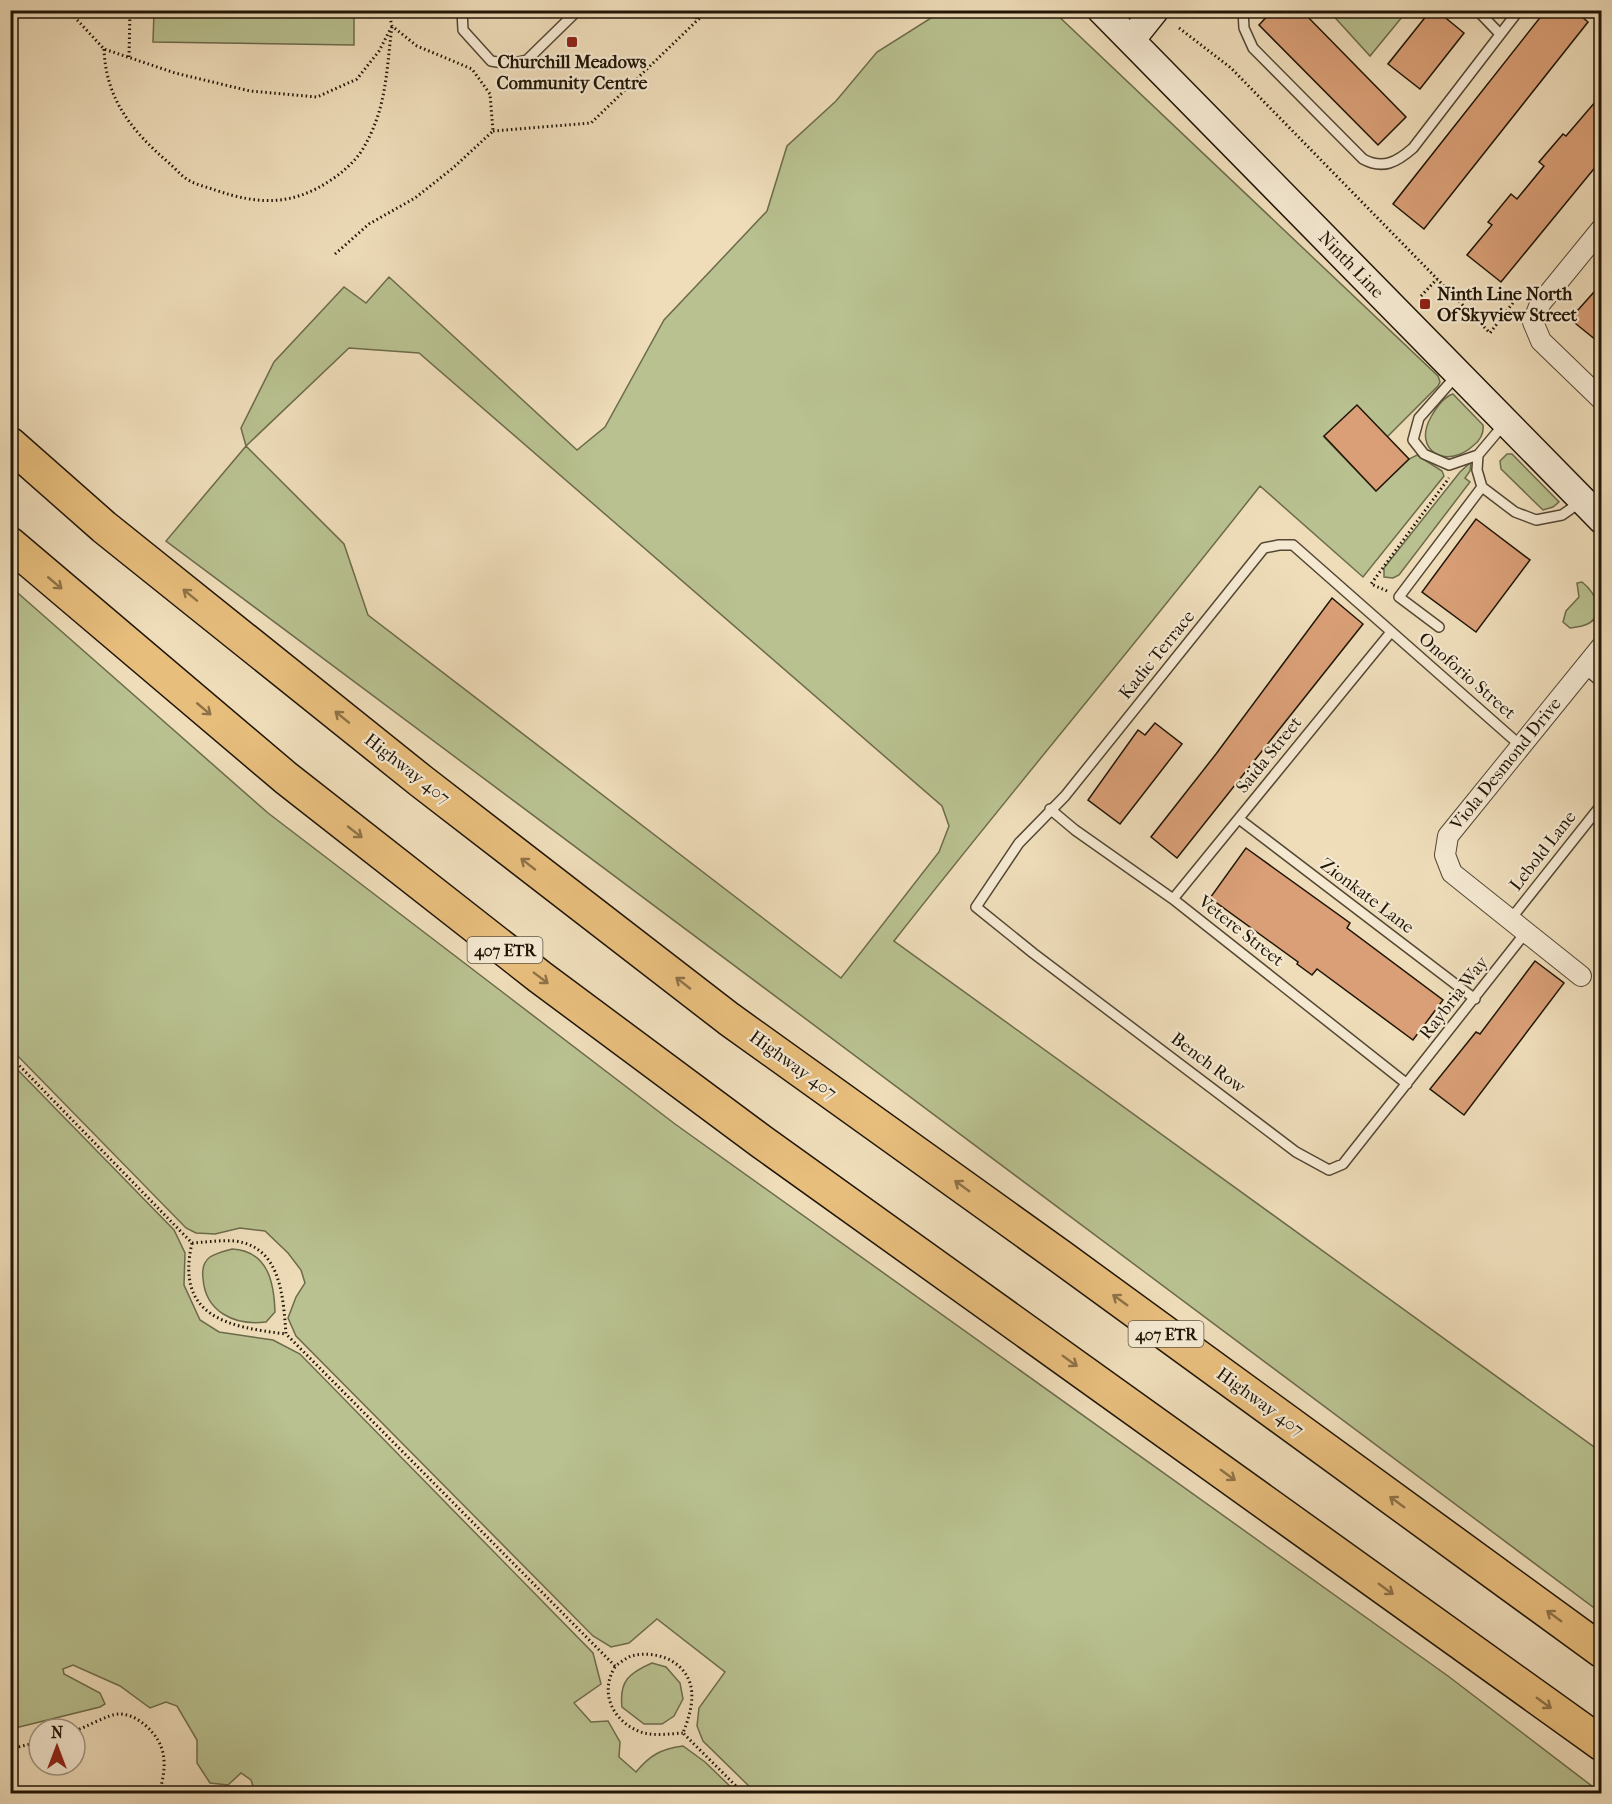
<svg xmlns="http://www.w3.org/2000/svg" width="1612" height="1804" font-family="'IM FELL French Canon',serif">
  <rect width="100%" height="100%" fill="#efddba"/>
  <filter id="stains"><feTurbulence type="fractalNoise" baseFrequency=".00333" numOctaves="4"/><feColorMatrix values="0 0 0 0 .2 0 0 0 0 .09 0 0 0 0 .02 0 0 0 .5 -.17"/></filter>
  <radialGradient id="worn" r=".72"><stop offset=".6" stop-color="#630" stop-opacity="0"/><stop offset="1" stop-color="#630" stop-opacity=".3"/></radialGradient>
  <path fill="#b9c190" stroke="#6c6b4b" stroke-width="1.5" fill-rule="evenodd" d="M154,11H354V45L153,42Z
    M942,11H1053L1438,376L1440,382L1438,386L1387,437H1324L1376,491L1409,459L1417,455L1442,471L1444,476L1363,577L1260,486C1140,639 1014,788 894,941L1601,1452V1613L166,541L246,446L241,428L274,362L344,287L366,303L389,277L577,450L605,427L664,320L767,211L787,146L836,101L877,52ZM349,348L419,353L942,806L949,826L939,852L841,978L368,615L344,544L246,446Z
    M1329,11H1407L1370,56Z
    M1453,394L1483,425C1484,433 1480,440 1474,445C1446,471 1412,450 1431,417C1436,408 1443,397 1453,394Z
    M1507,454H1512L1559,502L1553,507L1543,510L1501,469L1500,461Z
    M1471,462L1470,471L1465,478L1470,482L1399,575L1393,578L1384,577V568L1460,472Z
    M1582,582C1596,593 1607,617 1585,625C1580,627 1575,627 1570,628L1563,622L1566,611L1579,597L1577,583Z
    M11,587L268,813L675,1124L1448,1676L1601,1793H756L703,1741L697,1726L699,1708L725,1672L657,1619L629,1643L611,1647L593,1636L296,1336L288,1318L296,1297L305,1283L301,1270L288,1253L265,1231L240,1228L215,1234L196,1233L186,1228L11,1049Z
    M11,1063L174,1230L185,1253L184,1285L200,1320L219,1332L273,1340L300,1354L593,1653L601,1684L574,1703L591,1722L608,1721L620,1742L619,1757L636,1772C650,1755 661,1749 683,1746L705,1762L737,1793H255L251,1780L241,1773L228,1785L210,1783L197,1763V1740L177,1706L166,1702L150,1708L120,1686L73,1665L63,1669L64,1674L100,1693L105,1704L100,1707L11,1729Z
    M232,1249C268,1251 274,1282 275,1312L266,1322C235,1326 205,1312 203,1278C202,1270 203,1262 210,1257C216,1253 225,1251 232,1249Z
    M652,1663L666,1667L680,1683L683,1699L674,1716L662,1724H644L622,1707C619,1681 629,1673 652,1663Z"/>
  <path fill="#da9f77" stroke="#201506" stroke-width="1.5" d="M1273,10H1301L1406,117L1378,145L1259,25Z
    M1431,10H1436L1464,33L1420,89L1388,64Z
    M1546,10H1574L1588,22L1424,229L1393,204Z
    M1602,94V159L1501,282L1467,255L1492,225L1488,222L1511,194L1517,199L1544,166L1539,162L1563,134L1566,136Z
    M1602,283V345L1570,319Z
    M1357,405L1409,459L1376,491L1324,436Z
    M1476,519L1530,560L1476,632L1422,592Z
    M1332,598L1363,624L1177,858L1151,837L1216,754Z
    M1155,723L1182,744L1120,824L1088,800L1138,730L1145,735Z
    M1246,848L1350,923L1347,928L1443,1000L1413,1040L1317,969L1312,975L1297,964L1298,962L1210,898Z
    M1535,961L1564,983L1464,1115L1430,1089L1476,1032L1480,1034Z"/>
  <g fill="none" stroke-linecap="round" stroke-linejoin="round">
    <defs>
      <path id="lane" d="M462,10L463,30L491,61L509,64L527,60L578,10
        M1243,10L1244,28L1253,48L1363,159C1383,170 1397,162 1413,148L1519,10
        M1477,10L1500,34
        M1456,376L1419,418L1413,440L1424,454L1449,465L1478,455L1505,423
        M1478,455L1477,470L1482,487L1515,512L1536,520L1562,515L1582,501
        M1439,627L1399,597L1482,487
        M1584,668L1602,683
        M1521,746L1293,545H1279L1264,548L1065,796L1019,843L976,907L1033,953L1296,1152L1329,1170L1343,1164L1526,932
        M1050,809L1075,830L1173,899L1407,1084
        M1239,819L1475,999
        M1173,899L1391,632
        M1510,920L1602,804"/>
      <path id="street" d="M1602,228L1540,304L1533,322L1541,341L1602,400
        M1581,976L1452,873L1445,855L1448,836L1602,646"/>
      <path id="secondary" d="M1101,10L1602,520
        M1131,40L1155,10"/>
      <path id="highway" d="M10,444L104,527L421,781L729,1019L1061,1257L1602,1651
        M10,544L286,778L540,977L762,1142L1602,1744"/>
    </defs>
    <use href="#lane" stroke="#544733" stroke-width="12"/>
    <use href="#street" stroke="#544733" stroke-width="22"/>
    <use href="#secondary" stroke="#201506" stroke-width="30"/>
    <use href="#highway" stroke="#201506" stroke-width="36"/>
    <path stroke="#201506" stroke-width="3" stroke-dasharray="1.5 3" stroke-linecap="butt" d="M68,10L104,49L175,73L250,91L317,97L357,79L379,51L390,30
      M691,10L698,20
      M1179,28L1231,68L1490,333L1522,291
      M104,49C106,100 132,131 169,163C176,169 182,177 190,181C197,185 207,187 215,190C259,205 292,206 331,180C343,172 353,163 361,152C387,110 386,73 392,26
      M129,57L130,10
      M493,131L591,123L708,10
      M335,254L369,224L415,198L453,168L493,131L490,94L472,69L417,46L392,26L388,10
      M1421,296L1437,279
      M1387,591L1371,584L1449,478
      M10,1056L192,1243C206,1242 221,1240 235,1241C281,1247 283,1296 286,1334L615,1666C620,1663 626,1658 631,1656C654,1650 682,1659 690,1683C695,1699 689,1718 683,1733L744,1794
      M192,1243C175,1317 228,1327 286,1334
      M615,1667C600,1691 611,1718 636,1730C649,1737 669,1734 683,1733
      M75,1731C86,1727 109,1714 119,1714C129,1714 138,1719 145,1725C168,1745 167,1766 159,1794
      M10,1749L39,1742"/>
    <use href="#lane" stroke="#f5e9d2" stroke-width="9"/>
    <use href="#street" stroke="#f5e9d2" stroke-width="20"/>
    <use href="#secondary" stroke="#f5e9d2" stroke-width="27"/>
    <use href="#highway" stroke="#e8be7d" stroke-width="33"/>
  </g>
  <defs><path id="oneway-shaft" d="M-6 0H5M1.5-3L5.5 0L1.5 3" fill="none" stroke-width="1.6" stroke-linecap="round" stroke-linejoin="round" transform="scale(1.5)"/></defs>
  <g stroke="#8e7247">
    <use href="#oneway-shaft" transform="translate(55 583) rotate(40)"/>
    <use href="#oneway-shaft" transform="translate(190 595) rotate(-141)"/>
    <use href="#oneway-shaft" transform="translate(204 709) rotate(40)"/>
    <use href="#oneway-shaft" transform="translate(342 717) rotate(-141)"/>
    <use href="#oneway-shaft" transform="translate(355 832) rotate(38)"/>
    <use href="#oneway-shaft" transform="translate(528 864) rotate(-142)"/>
    <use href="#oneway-shaft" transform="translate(541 978) rotate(37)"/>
    <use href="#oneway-shaft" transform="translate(683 983) rotate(-142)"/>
    <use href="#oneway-shaft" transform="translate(962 1186) rotate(-144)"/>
    <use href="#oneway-shaft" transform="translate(1120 1300) rotate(-144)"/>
    <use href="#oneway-shaft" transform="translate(1070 1361) rotate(36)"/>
    <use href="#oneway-shaft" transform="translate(1228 1475) rotate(36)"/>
    <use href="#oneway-shaft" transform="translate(1397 1502) rotate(-144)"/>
    <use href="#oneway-shaft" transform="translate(1386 1589) rotate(36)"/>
    <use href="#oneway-shaft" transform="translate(1554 1616) rotate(-144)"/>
    <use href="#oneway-shaft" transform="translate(1544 1703) rotate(36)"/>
  </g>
  <g fill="#8f2418" stroke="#f5e9d2" stroke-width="2">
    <rect x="566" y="36" width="12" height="12" rx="3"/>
    <rect x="1419" y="298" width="12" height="12" rx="3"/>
  </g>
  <g text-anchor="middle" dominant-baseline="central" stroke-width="4.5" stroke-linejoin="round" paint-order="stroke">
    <g fill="#f5e9d2" stroke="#605543" stroke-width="1.5">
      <rect x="467.5" y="937" width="75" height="26" rx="4.5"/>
      <rect x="1128.5" y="1321" width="75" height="26" rx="4.5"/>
    </g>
    <g font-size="16" font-weight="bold" fill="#201506">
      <text x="505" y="950">407 ETR</text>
      <text x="1166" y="1334">407 ETR</text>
    </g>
    <g font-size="18" font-weight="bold" fill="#201506" stroke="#f5e9d2">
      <text x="572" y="62">Churchill Meadows<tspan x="572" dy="21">Community Centre</tspan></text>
      <text x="1437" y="294" text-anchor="start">Ninth Line North<tspan x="1437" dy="21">Of Skyview Street</tspan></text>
    </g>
    <g font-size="18" fill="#201506" stroke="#f5e9d2">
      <text transform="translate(1351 265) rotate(46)">Ninth Line</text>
      <text transform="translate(1157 655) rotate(-51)">Kadic Terrace</text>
      <text transform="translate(1467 676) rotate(41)">Onoforio Street</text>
      <text transform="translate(1269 755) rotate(-51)">Saida Street</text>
      <text transform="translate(1506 764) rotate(-51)">Viola Desmond Drive</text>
      <text transform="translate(407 769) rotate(38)">Highway 407</text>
      <text transform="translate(1543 851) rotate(-52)">Lebold Lane</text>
      <text transform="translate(1367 896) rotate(37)">Zionkate Lane</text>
      <text transform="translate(1241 931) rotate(38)">Vetere Street</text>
      <text transform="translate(1454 998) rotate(-52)">Raybria Way</text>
      <text transform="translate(1208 1063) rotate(37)">Bench Row</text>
      <text transform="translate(793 1065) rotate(36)">Highway 407</text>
      <text transform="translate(1260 1402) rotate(36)">Highway 407</text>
    </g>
  </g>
  <rect width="1612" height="1804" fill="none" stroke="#efddba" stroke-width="36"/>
  <rect x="12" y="12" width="1588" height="1780" fill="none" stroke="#201506" stroke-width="3"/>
  <rect x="18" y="18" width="1576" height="1768" fill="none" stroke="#201506" stroke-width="1.5"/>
  <g transform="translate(57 1747)"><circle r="28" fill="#f5e9d2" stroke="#a09480" stroke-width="1.5"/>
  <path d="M0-4.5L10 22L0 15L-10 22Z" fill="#8f2418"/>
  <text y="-9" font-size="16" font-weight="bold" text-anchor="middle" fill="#201506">N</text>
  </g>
  <rect width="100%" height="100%" filter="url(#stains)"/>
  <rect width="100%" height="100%" fill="url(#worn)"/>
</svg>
